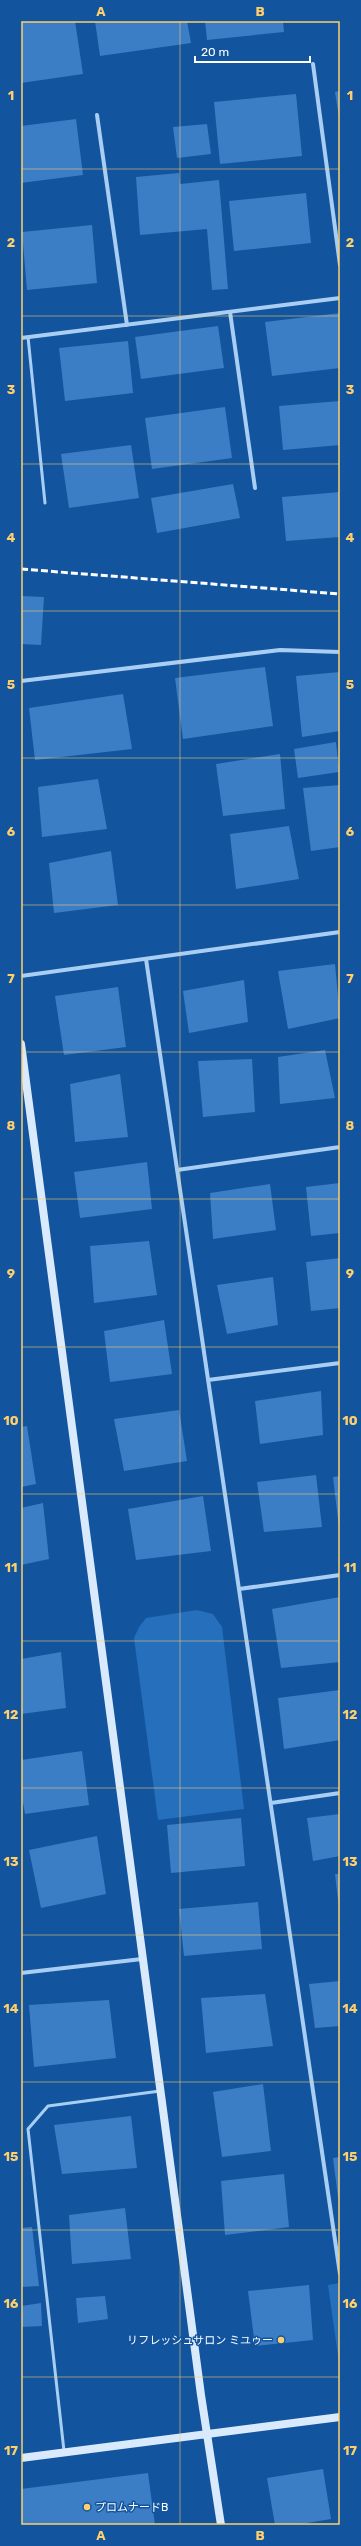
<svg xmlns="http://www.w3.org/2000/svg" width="361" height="2546" font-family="Rubik,'Noto Sans JP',sans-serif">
  <rect width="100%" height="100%" fill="#12549e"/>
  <path fill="#256fbc" d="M197,1610L213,1614L222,1627L244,1809L158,1820L134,1638L139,1627L146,1618Z
    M340,2283V2370L328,2285Z"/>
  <path fill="#3c7ec5" d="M21,21H75L83,74L21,83Z
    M95,21H187L191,43L100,56Z
    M205,21H283L284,32L207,40Z
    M340,91V117H339L335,92Z
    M296,94L302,156L220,164L214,102Z
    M76,119L83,175L21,183V126Z
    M207,124L211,154L177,158L173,127Z
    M179,173L180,184L219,180L228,289L212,290L207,229L140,235L136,177Z
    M306,193L311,243L234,251L229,201Z
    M92,225L97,283L27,290L22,232Z
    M340,313V368L272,376L265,322Z
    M218,326L224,368L141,379L135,337Z
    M128,341L133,393L65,401L59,348Z
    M340,401V445L283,450L279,406Z
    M225,407L232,458L152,469L145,418Z
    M131,445L139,498L69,508L61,454Z
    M233,484L240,518L157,533L151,498Z
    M340,492V537L286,541L282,497Z
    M21,596L44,597L41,645L21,644Z
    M265,667L273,726L183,739L175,678Z
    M340,672V731L302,737L296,676Z
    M123,694L132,749L35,760L29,708Z
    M336,742L339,772L298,778L294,749Z
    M280,754L285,809L223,816L216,764Z
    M98,779L107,829L42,837L38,787Z
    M340,785V847L311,851L303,788Z
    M289,826L299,879L236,889L230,834Z
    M111,851L118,905L54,913L49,863Z
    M335,964L340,1018L288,1029L278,971Z
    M244,980L248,1022L189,1033L183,991Z
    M118,987L126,1047L64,1055L55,996Z
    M325,1050L335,1098L280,1104L278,1057Z
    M252,1059L255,1112L203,1117L198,1061Z
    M120,1074L128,1137L75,1142L70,1084Z
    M147,1162L152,1209L80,1218L74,1172Z
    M340,1183V1233L311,1236L306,1187Z
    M270,1184L276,1230L213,1239L210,1193Z
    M149,1241L157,1295L94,1303L90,1246Z
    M340,1258V1308L311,1311L306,1262Z
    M273,1277L278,1325L227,1334L217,1285Z
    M164,1320L172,1374L110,1382L104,1331Z
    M321,1391L323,1435L260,1444L255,1401Z
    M179,1410L187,1461L124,1471L114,1419Z
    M27,1426L36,1484L21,1487V1427Z
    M316,1475L322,1527L264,1532L257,1482Z
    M340,1476V1528H339L333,1477Z
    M203,1496L211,1551L136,1560L128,1509Z
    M43,1503L49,1559L21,1565V1508Z
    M340,1597V1662L281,1668L272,1609Z
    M61,1652L66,1708L21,1714V1659Z
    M340,1690V1740L284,1749L278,1698Z
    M82,1751L89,1805L25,1814L21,1791V1760Z
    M340,1814V1856L313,1861L307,1818Z
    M241,1818L245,1866L171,1873L167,1825Z
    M97,1836L106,1894L41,1908L29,1850Z
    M335,1874H340V1908H339Z
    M258,1902L262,1949L184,1956L179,1909Z
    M340,1981V2026L315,2028L309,1984Z
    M265,1994L273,2046L206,2053L201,1998Z
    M109,2000L116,2058L34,2067L29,2005Z
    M263,2084L271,2151L222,2157L213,2092Z
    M131,2116L137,2168L62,2174L54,2125Z
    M340,2157V2205H339L333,2158Z
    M284,2174L289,2227L225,2235L221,2181Z
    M125,2208L131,2259L72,2264L69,2215Z
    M32,2227L39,2286L21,2287V2228Z
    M309,2285L313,2340L255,2346L248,2291Z
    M105,2296L108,2319L78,2323L76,2298Z
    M41,2303L42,2326L21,2327V2306Z
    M323,2469L331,2519L295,2525H275L267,2478Z
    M148,2473L155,2525H21V2489Z"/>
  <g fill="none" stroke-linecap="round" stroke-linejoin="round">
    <path stroke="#a9cef4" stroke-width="3" d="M28,337L45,503
      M64,2451L28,2129L48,2106L160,2091"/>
    <path stroke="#a9cef4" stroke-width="4" d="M313,64L340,265
      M97,115L127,325
      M230,312L255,488
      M21,338L340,298
      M21,681L280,650L340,652
      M146,959L340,2274
      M21,976L340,932
      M177,1170L340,1147
      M208,1380L340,1363
      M239,1589L340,1575
      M271,1803L340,1793
      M21,1973L142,1959"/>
    <path stroke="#d9eafd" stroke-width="8" d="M21,1044L201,2395L221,2525
      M21,2458L340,2417"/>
    <path stroke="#fff" stroke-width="3" stroke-dasharray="7 3" stroke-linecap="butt" d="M21,569L340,594"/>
  </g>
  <path fill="none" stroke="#ffcf6c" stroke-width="1" stroke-opacity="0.55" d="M180,21V2525M21,169H340M21,316H340M21,464H340M21,611H340M21,758H340M21,905H340M21,1052H340M21,1199H340M21,1347H340M21,1494H340M21,1641H340M21,1788H340M21,1935H340M21,2082H340M21,2230H340M21,2377H340"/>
  <g fill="#ffcf6c" stroke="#12549e" stroke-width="1.5">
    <circle cx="281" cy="2340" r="4"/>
    <circle cx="87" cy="2507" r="4"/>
  </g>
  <g text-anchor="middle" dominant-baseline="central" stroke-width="3" stroke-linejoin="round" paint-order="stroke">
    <g font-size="11" fill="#fff" stroke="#12549e" text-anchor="end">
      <text x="273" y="2340">リフレッシュサロン ミユゥー</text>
      <text x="95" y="2507" text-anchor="start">プロムナードB</text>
    </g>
  </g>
  <rect width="361" height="2546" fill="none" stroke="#12549e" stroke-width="44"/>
  <path d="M195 56v6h115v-6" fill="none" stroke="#ffffff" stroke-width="2"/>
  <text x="201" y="56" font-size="12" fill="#ffffff" stroke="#12549e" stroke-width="3" paint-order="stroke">20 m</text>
  <rect x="22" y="22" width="317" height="2502" fill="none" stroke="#ffcf6c" stroke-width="1.5"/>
  <g font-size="13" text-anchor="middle" font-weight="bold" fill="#ffcf6c">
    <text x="101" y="16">A</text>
    <text x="260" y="16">B</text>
    <text x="11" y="100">1</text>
    <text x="350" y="100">1</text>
    <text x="11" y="247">2</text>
    <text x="350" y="247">2</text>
    <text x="11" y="394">3</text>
    <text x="350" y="394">3</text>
    <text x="11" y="542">4</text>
    <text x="350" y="542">4</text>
    <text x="11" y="689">5</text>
    <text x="350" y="689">5</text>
    <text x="11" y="836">6</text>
    <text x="350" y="836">6</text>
    <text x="11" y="983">7</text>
    <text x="350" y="983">7</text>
    <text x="11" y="1130">8</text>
    <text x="350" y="1130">8</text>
    <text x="11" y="1278">9</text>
    <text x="350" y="1278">9</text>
    <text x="11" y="1425">10</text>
    <text x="350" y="1425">10</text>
    <text x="11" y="1572">11</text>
    <text x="350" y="1572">11</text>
    <text x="11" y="1719">12</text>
    <text x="350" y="1719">12</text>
    <text x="11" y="1866">13</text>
    <text x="350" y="1866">13</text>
    <text x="11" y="2013">14</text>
    <text x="350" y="2013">14</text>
    <text x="11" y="2161">15</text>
    <text x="350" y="2161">15</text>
    <text x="11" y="2308">16</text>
    <text x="350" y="2308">16</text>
    <text x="11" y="2455">17</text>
    <text x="350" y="2455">17</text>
    <text x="101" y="2540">A</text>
    <text x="260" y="2540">B</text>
  </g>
</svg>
